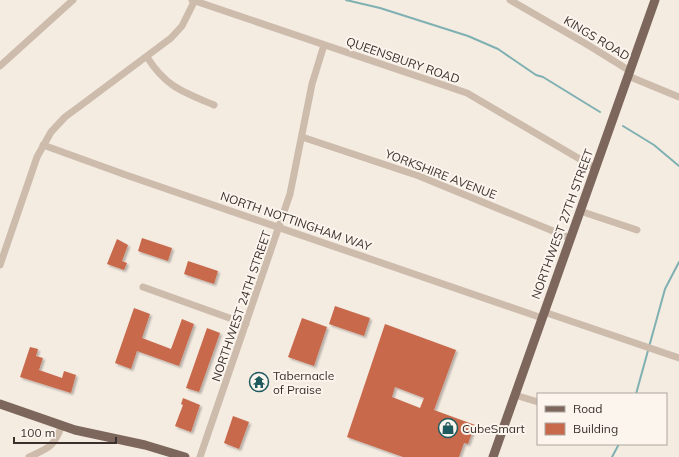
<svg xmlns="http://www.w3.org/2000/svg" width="679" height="457" font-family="Mulish,sans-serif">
  <defs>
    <filter id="shadow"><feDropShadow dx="2" dy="2" stdDeviation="1" flood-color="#0004"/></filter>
  </defs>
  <rect width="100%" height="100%" fill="#f4ebe1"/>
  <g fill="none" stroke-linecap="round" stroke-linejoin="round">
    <path stroke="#7fb0b2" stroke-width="2" d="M346,0L380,8L468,36L498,49L536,75L543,77L600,112
      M623,126L654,145L679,166
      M636,394L665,289L679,262
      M612,457L619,444"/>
  </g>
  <path fill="#c8694b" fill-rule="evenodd" filter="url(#shadow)" d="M142,238L172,248L168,261L138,251Z
    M117,239L128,245L122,261L127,263L124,270L107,264Z
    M188,261L218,271L214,284L184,274Z
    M335,306L370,318L364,336L329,324Z
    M134,308L150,314L142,338L171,349L182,319L194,324L179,366L137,351L131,369L115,363Z
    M302,318L327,327L314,366L288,357Z
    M385,324L456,350L434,410L475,425L468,444L464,443L459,457H403L347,437ZM395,387L424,398L420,408L392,397Z
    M207,328L220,333L199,392L186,388Z
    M30,347L38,349L36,356L43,358L39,370L62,378L64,371L76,375L71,393L20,377Z
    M183,398L200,405L191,432L175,426L183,405L181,404Z
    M233,416L249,422L239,449L224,443Z"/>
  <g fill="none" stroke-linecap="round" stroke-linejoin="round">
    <path stroke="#cdbbac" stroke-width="7" d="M192,0L467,93L595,168
      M510,0L588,45L630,71
      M147,57C166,87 183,92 214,105
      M0,66L73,0
      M628,76L679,97
      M302,137L419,176L570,238
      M43,145L126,175L542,318
      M580,211L637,230
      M0,265L37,157L51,132L65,117L80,106L171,38L182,26L195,0
      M143,287L246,324
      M544,312L679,358
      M515,395L538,402
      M29,457C49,448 54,447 62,425
      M200,457L290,194L312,84L324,45"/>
    <path stroke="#7d675c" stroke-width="9" d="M0,404L75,430L145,445L185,457
      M493,457L655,0"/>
  </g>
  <defs>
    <symbol id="temple-ring" viewBox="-11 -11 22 22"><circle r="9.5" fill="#fbf5ee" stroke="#1f5a5e" stroke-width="1.5"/><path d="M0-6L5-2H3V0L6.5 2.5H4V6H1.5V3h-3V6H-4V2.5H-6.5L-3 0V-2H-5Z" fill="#1f5a5e"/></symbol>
    <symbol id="shop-ring" viewBox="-11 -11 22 22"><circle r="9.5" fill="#fbf5ee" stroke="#1f5a5e" stroke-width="1.5"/><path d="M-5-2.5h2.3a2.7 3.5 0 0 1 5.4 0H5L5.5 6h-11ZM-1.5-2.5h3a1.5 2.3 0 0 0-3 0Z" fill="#1f5a5e"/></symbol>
  </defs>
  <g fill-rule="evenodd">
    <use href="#temple-ring" x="248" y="371" width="22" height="22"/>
    <use href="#shop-ring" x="437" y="417" width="22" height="22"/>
  </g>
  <g text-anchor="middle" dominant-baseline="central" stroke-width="4" stroke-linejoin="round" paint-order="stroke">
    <g font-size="12" fill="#3b302b" stroke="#fbf5ee">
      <text transform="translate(597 38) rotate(31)">KINGS ROAD</text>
      <text transform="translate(403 60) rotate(19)">QUEENSBURY ROAD</text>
      <text transform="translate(441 174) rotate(21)">YORKSHIRE AVENUE</text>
      <text transform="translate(296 221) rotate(19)">NORTH NOTTINGHAM WAY</text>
      <text transform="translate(562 224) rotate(-70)">NORTHWEST 27TH STREET</text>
      <text transform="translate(241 306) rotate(-71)">NORTHWEST 24TH STREET</text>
    </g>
    <g font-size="12" fill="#3b302b" stroke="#fbf5ee" text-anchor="start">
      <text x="273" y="375">Tabernacle<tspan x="273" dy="14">of Praise</tspan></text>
      <text x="462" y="428">CubeSmart</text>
    </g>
  </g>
  <rect x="537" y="393" width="130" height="52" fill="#fbf5ee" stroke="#aea6a0"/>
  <rect x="545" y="406" width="20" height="6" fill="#7d675c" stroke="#aea6a0"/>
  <text x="573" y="413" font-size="12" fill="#3b302b">Road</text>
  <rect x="545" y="423" width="20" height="12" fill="#c8694b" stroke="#aea6a0"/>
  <text x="573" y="433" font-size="12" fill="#3b302b">Building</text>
  <path d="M14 437v6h102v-6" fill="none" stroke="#3b302b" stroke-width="2"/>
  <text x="20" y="437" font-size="12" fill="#3b302b" stroke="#fbf5ee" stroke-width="3" paint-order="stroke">100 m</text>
</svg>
